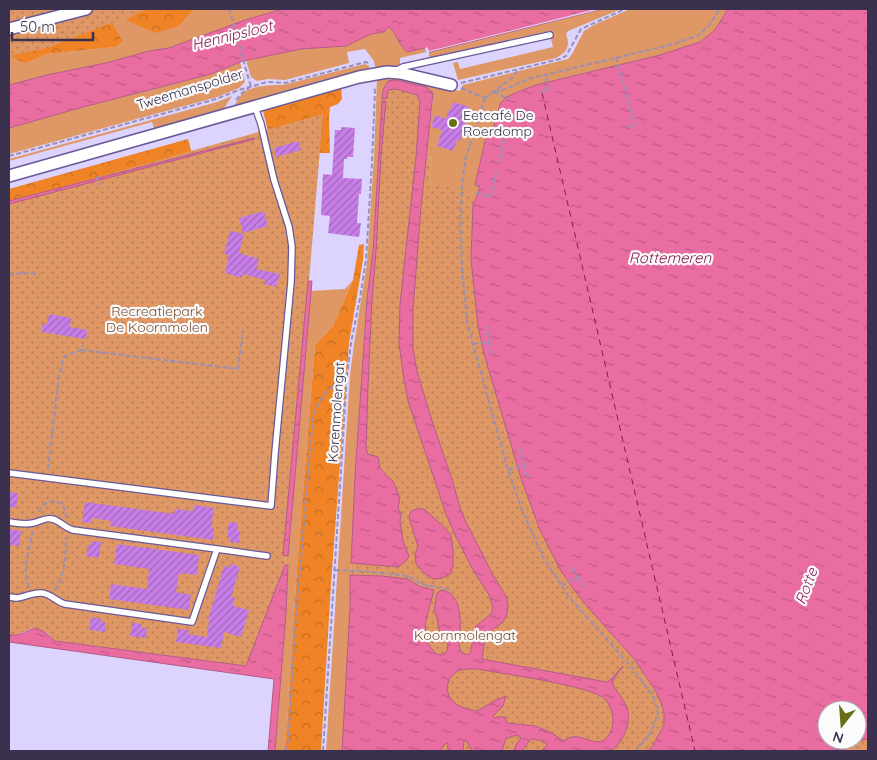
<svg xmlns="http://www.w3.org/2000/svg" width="877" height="760" font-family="Quicksand,sans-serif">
  <defs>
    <pattern id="forest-crowns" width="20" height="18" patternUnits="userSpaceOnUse" patternTransform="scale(1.25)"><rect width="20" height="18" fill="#ef8326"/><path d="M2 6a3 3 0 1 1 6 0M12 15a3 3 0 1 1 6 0" fill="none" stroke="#c36c23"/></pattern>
    <pattern id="park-dots" width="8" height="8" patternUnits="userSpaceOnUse" patternTransform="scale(1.25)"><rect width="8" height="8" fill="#de9765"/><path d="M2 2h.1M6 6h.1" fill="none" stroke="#b57c55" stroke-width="1.8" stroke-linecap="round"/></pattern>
    <pattern id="water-ripples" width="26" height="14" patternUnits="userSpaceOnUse" patternTransform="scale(1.25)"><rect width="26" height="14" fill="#ea6da2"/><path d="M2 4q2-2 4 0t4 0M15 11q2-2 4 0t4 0" fill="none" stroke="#bf5a86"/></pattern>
    <pattern id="building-hatch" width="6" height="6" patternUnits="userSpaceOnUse" patternTransform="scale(1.25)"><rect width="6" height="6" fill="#c77ee6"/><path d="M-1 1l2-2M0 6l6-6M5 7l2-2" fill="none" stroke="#a368bd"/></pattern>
  </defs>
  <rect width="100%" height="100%" fill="#dcd3fe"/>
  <path fill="#de9765" d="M9,9H146L179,26L195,9H283L245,20L169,48L149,51L106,63L47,75L9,85V51L26,63L45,54L115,47L123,42Z
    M602,9H621L568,31L566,34C571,47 566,53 556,58L458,80L453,63L458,62L460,69L553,47L549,31L430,58L428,52Z
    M630,9H728L715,30L700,42L660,55L536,85L515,93L492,133L487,132L475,185L480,187L477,196L648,751L558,654L429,177L432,158L426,157L433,99L383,90L373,252L367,299L355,477L350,607L342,751H326L350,375L354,344L367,263L374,156L377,78L393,76L460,91L463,85L568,59L572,54L584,31L594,25Z
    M390,27L399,40L402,48H425L426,52L400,58V65L376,72L374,61L365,49L347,52L349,63L285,80L268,79L257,81L251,77L246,60L301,49L346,46L371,34L384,32Z
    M240,62L245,82L239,88L217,97L9,154V128L83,107L211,74Z
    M365,64L369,66V72L231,110C235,105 239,97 243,93C253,85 272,85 283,85Z
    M232,96L221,113L155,131L152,122L9,161V159L217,102Z
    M353,280L333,326L315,345L297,568L287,726L284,751H275L286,613L288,565H285L286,556L288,555L311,291L345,289Z"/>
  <path fill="url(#forest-crowns)" d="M146,9H195L179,26L155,33L126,20L137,13Z
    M109,18L123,42L115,47L46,54L26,63C13,58 9,57 9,42Z
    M341,86L342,99L338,104L330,107L329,118L330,153H315L270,139L263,111L268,105Z
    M188,139L192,154L9,201V189Z
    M364,244L363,260L349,343L331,584L321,751H284L287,726L297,568L315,345L333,326L353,280L359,245Z"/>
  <path fill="url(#park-dots)" d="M9,9H147L47,48L9,56Z
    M390,89C401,89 417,91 420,102L416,157L432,158L429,177L431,184H440L477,196L473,205L471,259L478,326L484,354L521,478L540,530L560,569L574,590L594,614L634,659L655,690L660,700L664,712V726L652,747L648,751H342L350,607L355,477L367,299L373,252L382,99L387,98L388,90Z
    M323,114L285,565L247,666L55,641L48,634L32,628C25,631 17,636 9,635V202Z
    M868,688V751H814L827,740H857V710Z"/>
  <path fill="url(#water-ripples)" stroke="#b55b89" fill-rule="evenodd" d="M283,9H602L426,53L425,48L407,52C399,46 398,35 389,27L384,32L371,34L346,46L301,49L243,61L211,74L83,107L9,128V85L47,75L106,63L149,51L169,48L245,20Z
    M728,9H868V739L851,742L842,751H648L652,747L664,725V712L660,700L655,690L634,659L594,614L574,590L560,569L540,530L521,478L484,354L478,326L471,259L473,205L477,196L480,187L475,185L487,132L492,133L500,104L505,98L515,93L536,85L660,55L700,42L715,30ZM827,710H857V740H827Z
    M395,80L426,87L433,93L421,207L413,310V348L417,371L432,421L452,479L460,508L465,520L493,575L507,598L508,605L507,615L502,623L489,632L485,637L482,659L606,682L609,681L623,666V667L617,674L612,683C616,691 624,699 627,708C632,722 623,743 611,751H541L547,745L546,744L544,741L531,739L522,751H514L516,745L521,738L518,735L506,738L502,751H472L466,740L464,741L463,751H448V743L445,744L440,751H342L350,607V575L382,576L407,579L421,587L434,590L425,624L428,644L435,653L439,655L444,654L447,651L448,645L440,633L437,618L434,611L437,593L442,590C460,594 461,615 460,631C460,640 457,647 463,654H470L476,626L491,614L493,608L489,595L472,568L456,537L446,514L408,401L403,373L399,343L400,304L416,157L420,102L417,95L396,89L388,90L387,98L382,99L383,90L388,81ZM468,669H478C502,674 590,685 605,699C609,703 613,713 613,720C613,727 610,736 604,740C596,745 586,738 578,737C572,736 568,738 564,741L550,732L535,726L507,723L505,717H500L494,718L493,716L503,706L506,696L496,700L477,711C469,710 457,707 452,700C443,690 448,675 460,670C463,669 465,670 468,669Z
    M382,101H386L381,156L376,252L372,299L368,386L366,449L368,454L378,457L380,468L387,476L393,481L400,498L398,508L401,513L400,521L403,541L409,556L406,561L398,567L351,563L355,477L367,299L373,252Z
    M254,138L255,139L9,204V201Z
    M308,281H312L288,556L283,555Z
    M417,509H424L442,525L451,535L453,550V566L450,574L442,578L433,579L425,574L416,564L415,554L418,547L409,517L411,511Z
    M285,565H288L286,613L275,751H268L274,679L9,642V635C33,637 28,616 55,641L246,666Z"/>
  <path fill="#dcd3fe" d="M596,9H602L429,52V55H426L425,48L427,47L429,51Z"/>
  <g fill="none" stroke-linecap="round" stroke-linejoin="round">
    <path stroke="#891752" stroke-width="1" stroke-dasharray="6 5" stroke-linecap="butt" d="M542,93L695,751"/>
  </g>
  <path fill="url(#building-hatch)" d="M453,102L470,107L460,141L457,140L453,151L437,146L442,130L431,127L435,115L446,119L449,109L451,110Z
    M341,127L355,128L353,157H347V159H344L343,178L362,179L361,194H359L357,223H361L359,237L328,233L330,216L321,215L323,174L332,175L335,130H341Z
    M299,141L301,150L276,157L274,148Z
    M264,211L268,226L243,233L239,218Z
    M230,231L244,234L239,253L259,259L256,269L280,274L276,287L264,284L265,280L243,274L242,278L225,273L229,255L224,254Z
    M49,314L71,318L70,327L87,330L86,339L41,332L43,323L47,324Z
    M9,492L18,493L16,508L9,507Z
    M85,502L174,514L175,509L193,511L194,505L214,508L211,528H214L213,540L110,526L111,521L92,518L91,523L82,522Z
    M229,522L238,523L237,531H240L239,543L230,542V537H227Z
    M9,529L21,531L19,546L9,545Z
    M92,541L101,542L99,558L86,556L88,545H91Z
    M117,544L199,555L197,575L179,573L176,592L191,595L189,610L109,599L111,584L147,589L149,569L114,564Z
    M230,564L240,567L231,597L235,598L233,606L249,610L241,637L224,632L221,648L176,642L178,629L189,630L188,634L207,637L209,620L208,619L224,566L229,568Z
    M91,617L102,619L101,622L106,623L105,632L89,630Z
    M132,623L142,624V628H147L146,638L130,636Z"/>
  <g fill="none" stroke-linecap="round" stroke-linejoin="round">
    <defs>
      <path id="service" d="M396,71L403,67L550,35
        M9,473L271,506L275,453L291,282L292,247L289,227L274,180L261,124L255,107
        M9,522C17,523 25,525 33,523C39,522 45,517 52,519C59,520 65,528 73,530L217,549
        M9,597C12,597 14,598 17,598C26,597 33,592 42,593C51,594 57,602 65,604L192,622L217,549L267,556"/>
      <path id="minor" d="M9,29L86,9
        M9,176L359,77L387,72L400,73L451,85"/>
    </defs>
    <use href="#service" stroke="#6b5999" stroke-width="8"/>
    <use href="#minor" stroke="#6b5999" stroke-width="14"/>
    <path stroke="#9990b6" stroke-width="2" stroke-dasharray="5 2.5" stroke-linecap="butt" d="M229,9L251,87
      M616,57L635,125L628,127
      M461,83L560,59L566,56L581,29L625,9
      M461,88L485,98
      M494,92L506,89L528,79L674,44L699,35L709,25L720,9
      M494,92L509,99
      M542,93L544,90H548L546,76
      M485,98L466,157L462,183L460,220L462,269L467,322L508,470L522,510L543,557L569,597L633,669L654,698L658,714L651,732L635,751
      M485,98L511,79L519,69
      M236,100L242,93L249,88
      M487,131L505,135L499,162
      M9,156L216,99L239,90L267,82L285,83L366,62L370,64
      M96,176L99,185
      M476,193L491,197L496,172
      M9,275L22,273L40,274
      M489,342L492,357
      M473,344L489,342L487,326
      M81,350L238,369L243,330
      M524,465L529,479
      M48,469L59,376L64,357L81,350L83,345
      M508,470L524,465L520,449
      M39,512C46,495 66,499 66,517
      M335,570L362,571L408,576L421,584L452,590
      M577,577L586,590
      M562,586L577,577L570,565
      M29,587C22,569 29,549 33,531
      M55,590C65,574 66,556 66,537
      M287,751L289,726L295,630L313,415C321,394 329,389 346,376
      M323,751L347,375L351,343L360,298L366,260L372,162L375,91L374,86"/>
    <use href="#service" stroke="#fff" stroke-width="5.5"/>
    <use href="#minor" stroke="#fff" stroke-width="11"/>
  </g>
  <circle fill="#666e16" stroke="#fbfbfb" stroke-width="2" cx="453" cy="123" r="5"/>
  <g text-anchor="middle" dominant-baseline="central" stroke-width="4.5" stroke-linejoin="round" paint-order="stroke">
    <g font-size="14" fill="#39314e" stroke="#fbfbfb">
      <text transform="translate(190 89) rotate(-17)">Tweemanspolder</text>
      <text transform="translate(336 412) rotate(-86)">Korenmolengat</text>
    </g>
    <g font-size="14" fill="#39314e" stroke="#fbfbfb" text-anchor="start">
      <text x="463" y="115">Eetcafé De<tspan x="463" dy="16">Roerdomp</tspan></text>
    </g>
    <g font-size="14" fill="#794c2b" stroke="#fbfbfb">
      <text x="157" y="311">Recreatiepark<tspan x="157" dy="16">De Koornmolen</tspan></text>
      <text x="465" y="635">Koornmolengat</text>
    </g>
    <g font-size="15" font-style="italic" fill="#891752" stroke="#fbfbfb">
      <text transform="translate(232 35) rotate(-14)">Hennipsloot</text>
      <text x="670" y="257">Rottemeren</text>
      <text transform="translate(806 586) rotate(-69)">Rotte</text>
    </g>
  </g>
  <rect width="877" height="760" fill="none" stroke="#39314e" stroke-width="20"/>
  <g transform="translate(842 725) rotate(197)"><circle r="24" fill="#fbfbfb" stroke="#adaab6"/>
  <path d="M0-4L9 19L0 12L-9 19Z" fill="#666e16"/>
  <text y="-8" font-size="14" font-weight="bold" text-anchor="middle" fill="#39314e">N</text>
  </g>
  <path d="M12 32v8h81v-8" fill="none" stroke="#39314e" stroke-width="2.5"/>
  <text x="20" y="32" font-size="15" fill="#39314e" stroke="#fbfbfb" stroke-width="4" paint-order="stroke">50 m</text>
</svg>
